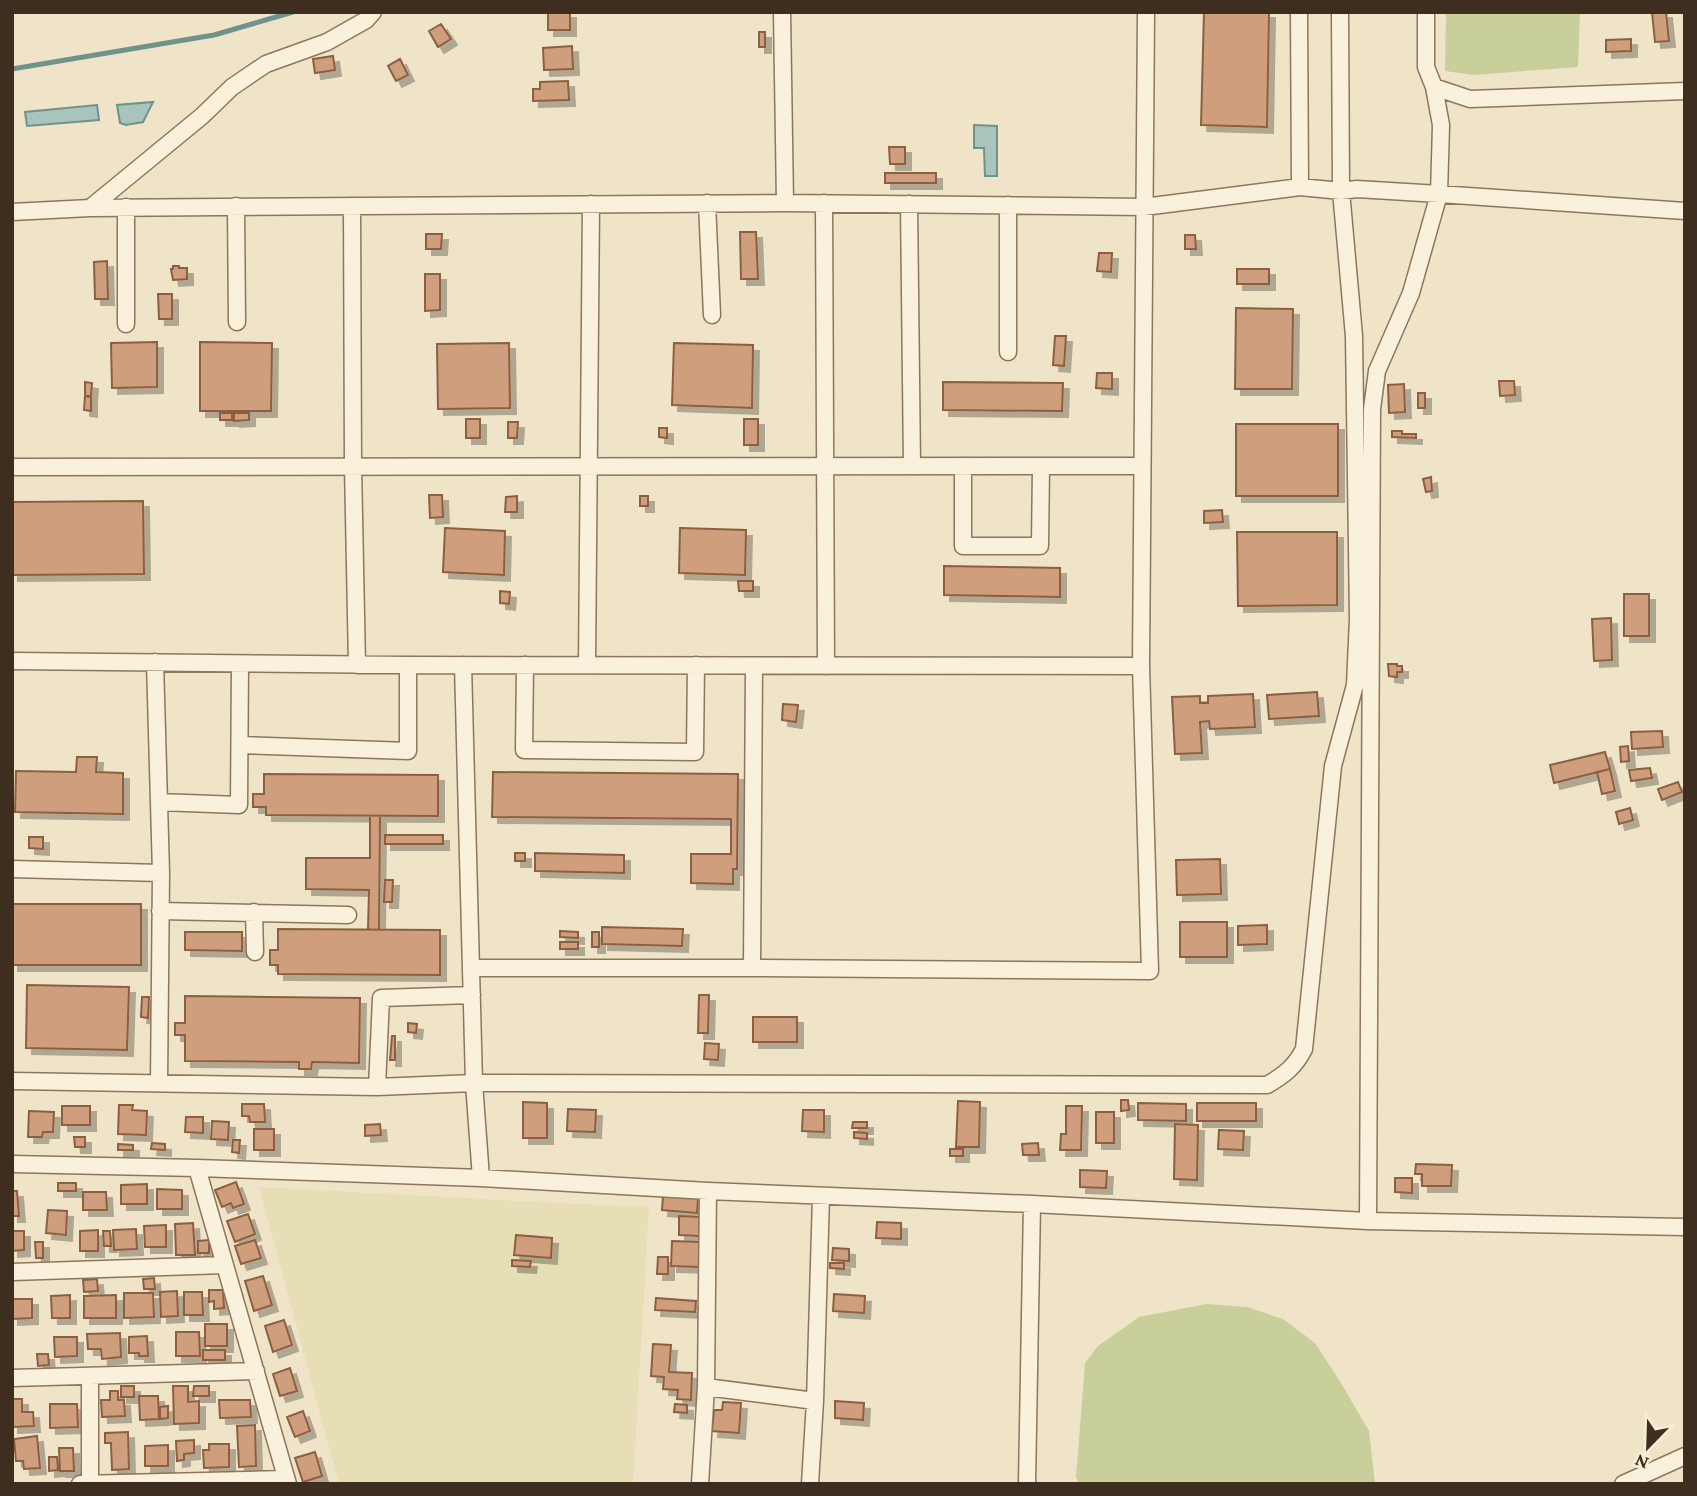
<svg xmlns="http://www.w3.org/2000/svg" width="1697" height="1496" font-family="'Crimson Pro',serif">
  <defs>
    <filter id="shadow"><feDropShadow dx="6" dy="6" stdDeviation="0" flood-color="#0004"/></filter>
  </defs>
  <rect width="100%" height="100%" fill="#f0e4c8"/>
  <path fill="#e6deb5" d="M259,1187L615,1206H649L633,1484H339Z"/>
  <path fill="#c9cf9b" d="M1446,12H1580L1578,67L1473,75L1445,71Z
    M1206,1304L1247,1307L1283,1319L1315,1343L1341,1383L1369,1431L1375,1484H1079L1076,1477L1085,1363L1098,1346L1139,1317Z"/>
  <path fill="#a9c4bc" stroke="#6f938a" stroke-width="2" d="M153,102L143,122L126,125L120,123L117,105Z
    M97,105L99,120L27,126L25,112Z
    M974,125L997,126V176H985L984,148H974Z"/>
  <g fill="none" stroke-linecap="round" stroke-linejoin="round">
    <path stroke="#6f938a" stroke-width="5" d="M12,69L214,35L293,12"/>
  </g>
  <path fill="#cf9f7d" stroke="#8d5f41" stroke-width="2" filter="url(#shadow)" d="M548,12H570V30H548Z
    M1204,12H1269L1267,127L1201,125Z
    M1652,12H1666L1669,41L1655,42Z
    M441,24L451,39L438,47L429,31Z
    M759,32H765V47H759Z
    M1631,39V51L1606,52V40Z
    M572,46L573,69L544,70L543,48Z
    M333,56L335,70L315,73L313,59Z
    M400,59L408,75L396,81L388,66Z
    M568,81L569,100L533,101V89H540V82Z
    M889,147H905V164H890Z
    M885,173H936V183H885Z
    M740,232H756L758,279H741Z
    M426,234H442L441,249H426Z
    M1185,235H1195L1196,249H1185Z
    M1099,253H1112L1111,272L1097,271Z
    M107,261L108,299H95L94,262Z
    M173,266H179V268H187V279L173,280L171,269H173Z
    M1237,269H1269V284H1237Z
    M425,274H440V310L425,311Z
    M158,294H172V319H159Z
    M1236,308L1293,309L1292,389H1235Z
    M1055,336H1066L1064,366L1053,365Z
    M157,342V387L112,388L111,343Z
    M200,342L272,343L271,411H200Z
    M509,343L510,408L438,409L437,344Z
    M674,343L753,345L752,408L672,405Z
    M1097,373H1112V389L1096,388Z
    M1499,381H1514L1515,395L1500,396Z
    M85,382L92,383L91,396H85Z
    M943,382L1063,383L1062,411L943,410Z
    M1404,384L1405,412L1389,413L1388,385Z
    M1418,393H1425V408H1418Z
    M85,396L91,397V411L84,410Z
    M220,413H232V420H220Z
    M234,413H249V420L234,421Z
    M466,419H480V438H466Z
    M744,419H758V445H744Z
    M508,422H518L517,438H508Z
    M1236,424H1338V496H1236Z
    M659,428H667V438L659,437Z
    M1392,431H1402V434H1416V438L1392,437Z
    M1431,477L1432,491L1426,492L1423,479Z
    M429,495H442L443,517L430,518Z
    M517,496V512H505L506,497Z
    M640,496H648V506H640Z
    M143,501L144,574L12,575V502Z
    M1222,510L1223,522L1204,523V511Z
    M445,528L505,531L504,575L443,572Z
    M680,528L746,530L745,575L679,573Z
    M1237,532H1337V605L1238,606Z
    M944,566L1060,568V597L944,595Z
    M738,581H753V591H739Z
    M500,591L510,592L509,604L500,603Z
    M1624,594H1649V636H1624Z
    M1611,618L1612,660L1594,661L1592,619Z
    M1388,664H1397V666H1402V672H1397V677L1389,676Z
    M1317,692L1319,716L1269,719L1267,695Z
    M1253,694L1255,727L1210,729L1209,721L1200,722L1202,753L1175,754L1172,697L1200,696V703H1208V696Z
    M783,704L798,705L796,722L782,720Z
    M1662,731L1663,747L1632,749L1631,732Z
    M1628,746L1629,761L1621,762L1620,747Z
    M1605,752L1610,769L1554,783L1550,765Z
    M77,757H97L96,772L123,773V814L15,812L16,771L76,772Z
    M1650,768L1652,778L1631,781L1629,770Z
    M1610,769L1615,791L1602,794L1597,772Z
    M493,772L738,774L737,869H733V884L691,883V854H731V819L492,817Z
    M264,774L438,775V816L266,815V807H253V794H264Z
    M1678,782L1682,792L1662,800L1658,789Z
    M1630,808L1633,820L1619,824L1616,812Z
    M370,816H380L379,930H368L369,890L306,889V858H370Z
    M385,835H443V844H385Z
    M29,837H43V849L29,848Z
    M515,853H525V861H515Z
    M535,853L624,855V873L535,871Z
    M1220,859L1221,894L1177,895L1176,860Z
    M385,880H393L392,902H384Z
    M12,904H141V965H12Z
    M1180,922H1227V957H1180Z
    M1267,925V944L1238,945V926Z
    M602,927L683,929L682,946L602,944Z
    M278,929L440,930V975L278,974V965H270V950H278Z
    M560,931L578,932V938L560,937Z
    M185,932H242V951L185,950Z
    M592,932H599V947H592Z
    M560,942H578V949H560Z
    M27,985L129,987L127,1050L26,1048Z
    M699,995H709L708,1033H698Z
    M185,996L360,998L359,1063L312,1062L311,1069H299V1062L185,1061V1035H175V1023H185Z
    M142,997H149L148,1018L141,1017Z
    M753,1017H797V1042H753Z
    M408,1023L417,1024L416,1033L408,1032Z
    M392,1036H395V1060H390Z
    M705,1043L719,1044L718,1060L704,1059Z
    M1121,1100H1128L1129,1110L1121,1111Z
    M958,1101L980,1102L979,1147H956Z
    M523,1102L547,1103V1138H523Z
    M1138,1103L1186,1104V1121L1138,1120Z
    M1197,1103H1256V1121H1197Z
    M242,1104H264L265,1122H250L249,1116H242Z
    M119,1105H133L132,1110L147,1111L146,1135L118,1134Z
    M62,1106H90V1125H62Z
    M1066,1106H1082L1081,1150H1060L1061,1134H1066Z
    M568,1109L596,1110L595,1132L567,1131Z
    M803,1110H824V1132L802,1131Z
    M29,1111L54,1112L53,1132H43L42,1137H28Z
    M1096,1112H1114V1143H1096Z
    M186,1117H203V1133L185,1132Z
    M212,1121L229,1122L228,1140L211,1139Z
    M853,1122H867V1128H852Z
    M380,1124L381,1135L365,1136V1125Z
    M1175,1124L1198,1125L1197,1180L1174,1179Z
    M254,1129H274V1150H254Z
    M1219,1130L1244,1131L1243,1150L1218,1149Z
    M854,1132L867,1133V1139L854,1138Z
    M74,1137H85V1147H75Z
    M233,1140H240L239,1153L232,1152Z
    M152,1143L165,1144V1150L151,1149Z
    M1038,1143L1039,1155H1023L1022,1144Z
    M118,1144L133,1145V1150H118Z
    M950,1149H963V1156H950Z
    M1416,1164L1452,1165L1451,1186H1422V1174H1415Z
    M1080,1170L1107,1171L1106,1188L1080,1187Z
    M1395,1178H1412V1193L1395,1192Z
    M236,1182L244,1204L233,1208L231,1203L222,1207L215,1190Z
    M58,1183H76V1191H58Z
    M147,1184V1204H121V1185Z
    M157,1189L182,1190V1209H157Z
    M12,1191H17L19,1216H12Z
    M83,1192H106L107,1210H83Z
    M663,1196L698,1198L697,1213L662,1210Z
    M48,1210L67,1211L66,1235L46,1233Z
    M248,1214L255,1234L235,1242L227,1221Z
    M679,1216L700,1217L699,1236L679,1235Z
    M877,1222L901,1223V1239L876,1238Z
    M193,1223L195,1255H176L175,1224Z
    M166,1225V1247H145L144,1226Z
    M136,1229L137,1249L114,1250L113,1230Z
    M98,1230V1251H80V1231Z
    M12,1231H24V1250L12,1251Z
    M103,1231H110L111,1246H104Z
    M516,1235L552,1238L551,1258L514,1255Z
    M209,1240V1253H198V1241Z
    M255,1240L261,1258L241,1264L235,1246Z
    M672,1241L701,1242L700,1267L671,1266Z
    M35,1242H43V1258H36Z
    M833,1248L849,1249V1261L832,1260Z
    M658,1257H668V1274H657Z
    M512,1260L531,1261L530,1267L512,1266Z
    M830,1263H844V1269L830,1268Z
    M263,1276L272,1305L254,1311L245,1281Z
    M154,1278L155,1289H144L143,1279Z
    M97,1279L98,1291L84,1292L83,1280Z
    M209,1290H223L224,1308L214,1309V1301L209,1302Z
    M177,1291L178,1316L161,1317L160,1292Z
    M184,1292H202L203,1315H184Z
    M124,1293H153L154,1317L124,1318Z
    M834,1294L865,1296L864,1313L833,1311Z
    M70,1295V1318H52L51,1296Z
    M116,1295V1318H84V1296Z
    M656,1298L696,1301L695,1312L655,1310Z
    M12,1299H32V1318L12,1319Z
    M284,1320L292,1345L273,1352L265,1326Z
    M205,1324H227V1346H205Z
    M176,1332H199L200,1356H176Z
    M120,1333L121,1357L102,1359L101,1349H88L87,1334Z
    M147,1336L148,1356H139V1353H129V1337Z
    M54,1337H77V1356L55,1357Z
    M653,1344L671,1345L669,1372L692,1373L691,1400L677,1399L678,1390L663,1389L664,1377L651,1376Z
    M203,1350H225V1360H203Z
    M37,1354H48L49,1365L38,1366Z
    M290,1368L297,1391L280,1396L273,1374Z
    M121,1386H134V1397H121Z
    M173,1386H188V1402L199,1401V1423L174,1424Z
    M194,1386H209V1396H193Z
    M110,1391H118V1400H124L125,1416L102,1417L101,1400H110Z
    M139,1396H158L159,1419L140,1420Z
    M12,1399H22V1412H33L34,1426L12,1427Z
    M219,1400H250L251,1417L220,1418Z
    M835,1401L864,1403L863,1420L835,1418Z
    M723,1402L741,1403L739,1433L712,1431L714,1410H722Z
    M50,1404H77L78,1427L50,1428Z
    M675,1404L687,1405V1413L674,1412Z
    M168,1406V1418L160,1419V1407Z
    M303,1411L310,1431L295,1437L287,1417Z
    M255,1425L256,1466L239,1467L237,1426Z
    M128,1432L129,1469L112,1470L111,1443H105V1433Z
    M37,1436L40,1468L24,1469L23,1461H16L14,1439Z
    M194,1440V1453L184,1454V1460L177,1461L176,1441Z
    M209,1444H229V1467L204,1468L203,1450H209Z
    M168,1445V1466H145V1446Z
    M59,1448H73L74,1471H60Z
    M315,1452L322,1476L303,1482L295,1458Z
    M49,1457H57L58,1470L49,1471Z"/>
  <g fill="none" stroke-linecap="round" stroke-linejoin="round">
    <defs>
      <path id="minor" d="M782,12L785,203
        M1299,12L1300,187
        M1434,87L1470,99L1685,91
        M707,203L712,315
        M824,203L826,666
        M909,204L912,466
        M1008,205V352
        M236,206L237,322
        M352,206L353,466L357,665
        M126,207V324
        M90,208L202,116L232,87L266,64L327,42L366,20L373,12
        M12,212L90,208L785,203L1144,207L1300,187L1341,191L1357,189L1439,194L1685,211
        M963,466V546H1040L1041,466
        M12,467L1142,466
        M12,661L408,665L1141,666
        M155,662L161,873L159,1083
        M463,665L474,1083L481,1178
        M525,665L524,750L695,752L696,665
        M587,665L591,204
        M240,745L408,751V665
        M159,802L239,805L240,664
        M12,869L161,873
        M160,911L348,915
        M254,912L255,952
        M471,968H752L1150,971L1141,666L1146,12
        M752,968L754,666
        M12,1081L377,1087L474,1083L1267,1085C1284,1075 1295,1067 1304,1049L1333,766L1355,685L1358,619L1354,336L1341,191L1340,12
        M377,1087L381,998L472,995
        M12,1164L197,1168L481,1178L708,1191L1032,1204L1368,1221L1685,1227
        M197,1168L288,1484
        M1368,1221L1372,409L1377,371L1411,293L1439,194L1441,125L1434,87L1426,67V12
        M12,1272L225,1265
        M90,1376V1484
        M12,1378L256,1371
        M706,1387L815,1401
        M80,1484L286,1479
        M700,1484L706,1387L708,1191
        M810,1484L815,1401L821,1196
        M1027,1484L1032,1204
        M1623,1484L1685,1456"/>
    </defs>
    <use href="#minor" stroke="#8d765c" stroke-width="19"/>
    <use href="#minor" stroke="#faf1dc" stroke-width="16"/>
  </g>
  <rect width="1697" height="1496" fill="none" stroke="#3d2e20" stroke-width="28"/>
  <g transform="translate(1648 1447) rotate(203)" stroke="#f7eed8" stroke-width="5" paint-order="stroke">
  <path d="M0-5L12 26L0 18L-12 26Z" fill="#3d2e20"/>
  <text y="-10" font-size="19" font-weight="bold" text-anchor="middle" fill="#3d2e20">N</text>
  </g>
</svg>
